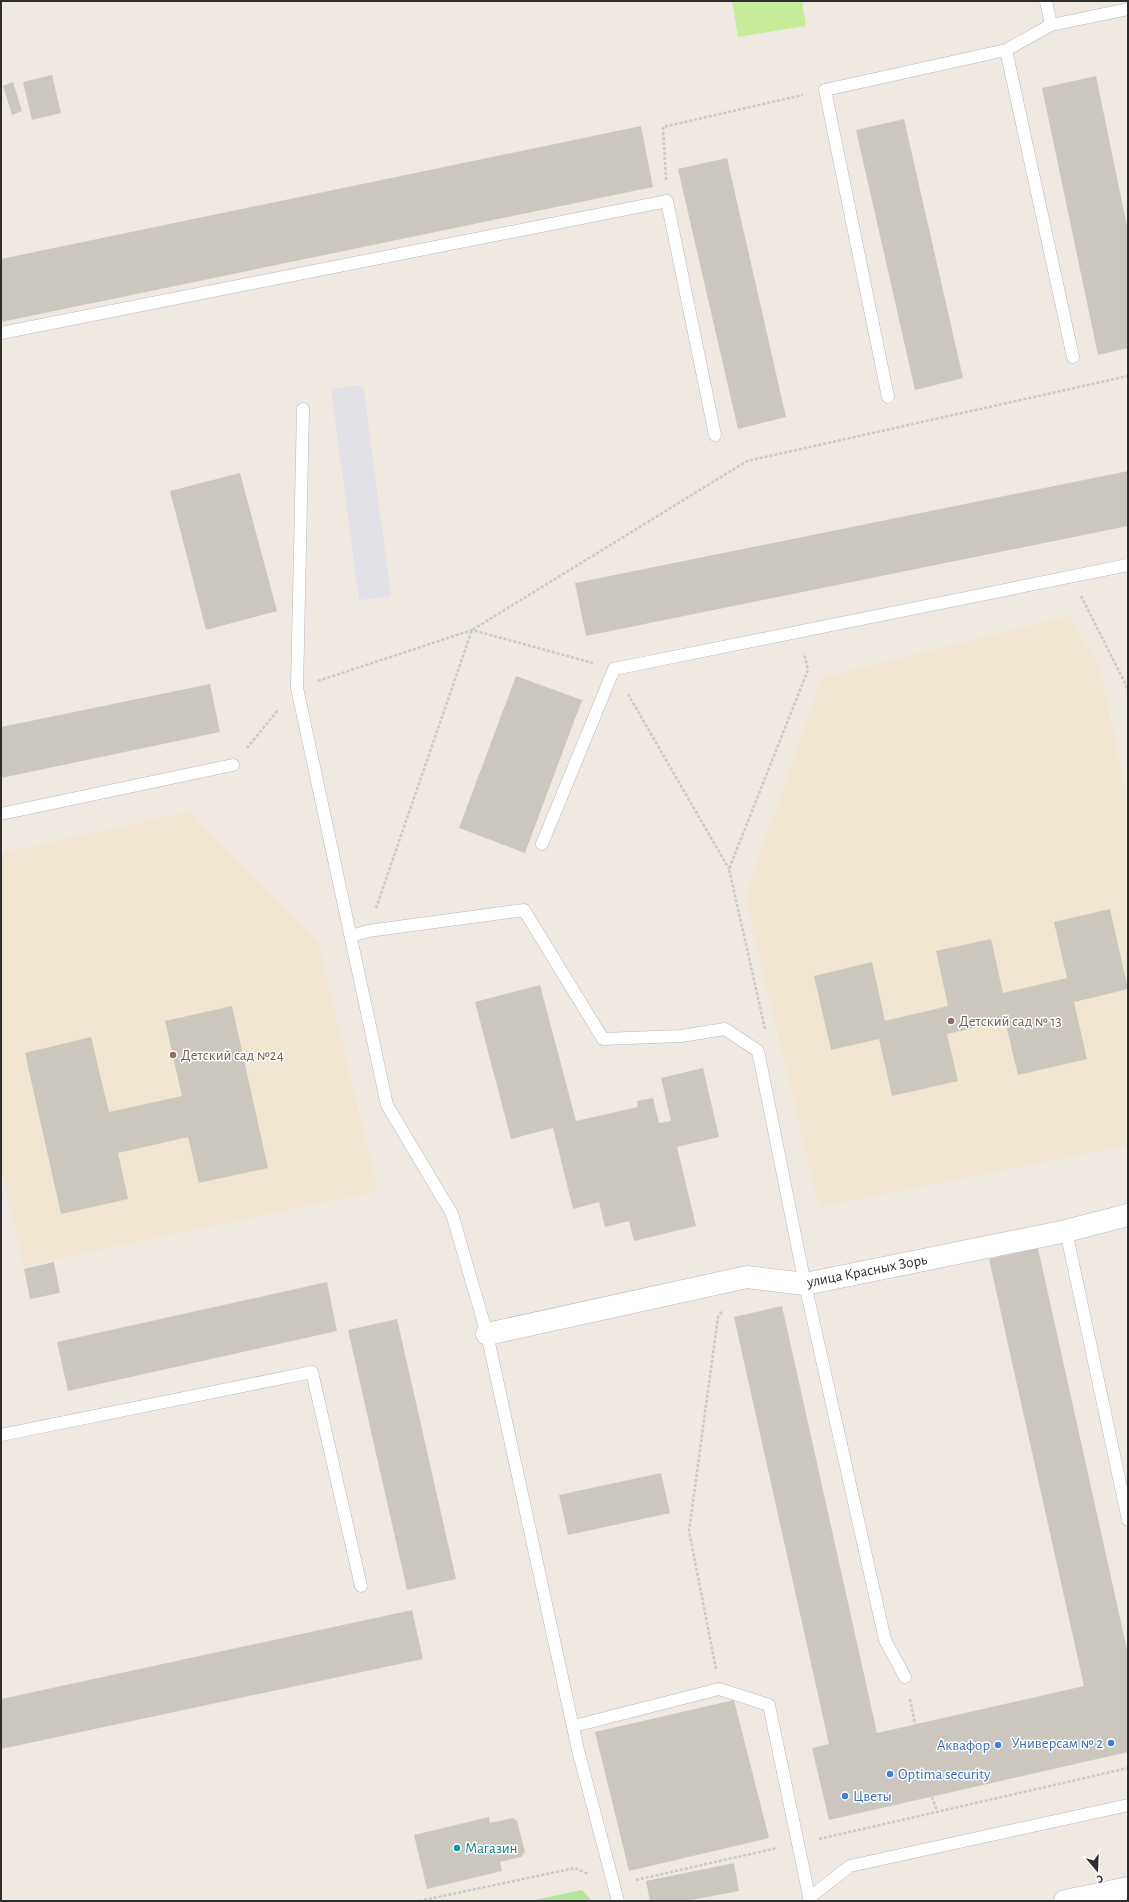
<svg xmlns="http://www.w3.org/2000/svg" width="1129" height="1902" font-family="'Alegreya Sans',sans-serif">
  <rect width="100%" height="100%" fill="#efe9e1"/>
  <path fill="#e3e1e8" d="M363,385L391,596L359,600L331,389Z"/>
  <path fill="#f0e6d1" d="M1069,616L1100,667L1128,803V1145L819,1207L745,897L822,678Z
    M190,812L318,942L378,1191L24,1266L1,1169V853Z"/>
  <path fill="#b6e59e" d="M582,1890L592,1901H530Z"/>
  <path fill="#c9ec9a" d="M732,1H802L806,26L738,37Z"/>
  <path fill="#cbc7bf" d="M52,75L61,113L32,120L23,82Z
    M1096,76L1128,231V348L1098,355L1042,88Z
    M13,82L22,111L12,115L3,86Z
    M904,119L963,378L915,390L856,130Z
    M641,126L653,187L1,322V259Z
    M727,158L786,417L738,429L678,169Z
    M1128,471V526L586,636L575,583Z
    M240,473L277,611L206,630L170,491Z
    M516,676L582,700L525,853L459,828Z
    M210,684L220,732L1,778V727Z
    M1110,909L1128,989L1074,1002L1087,1059L1018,1075L1005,1021L947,1034L958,1081L892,1096L879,1039L831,1050L814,976L872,962L885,1021L948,1006L936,951L991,939L1003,993L1067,978L1054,922Z
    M540,985L576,1121L638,1107L637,1101L653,1098L659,1123L671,1121L661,1078L703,1068L719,1137L677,1147L696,1226L634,1241L629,1221L605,1227L599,1202L573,1209L553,1128L511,1139L475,1002Z
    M232,1006L268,1168L199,1183L188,1137L118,1153L128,1199L61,1214L25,1053L91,1037L109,1112L182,1096L165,1021Z
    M1038,1248L1128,1654V1752L829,1820L812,1748L829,1744L734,1317L782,1306L877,1733L1084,1686L989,1259Z
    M54,1262L60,1293L30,1299L24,1269Z
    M327,1282L337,1331L68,1391L57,1342Z
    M397,1319L456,1579L407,1590L348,1330Z
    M661,1473L670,1513L568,1535L559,1495Z
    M412,1610L423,1659L1,1749V1699Z
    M734,1700L769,1838L629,1871L595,1732Z
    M489,1817L490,1823L513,1818L517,1821L525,1852L521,1857L500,1862L502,1871L427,1889L414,1835Z
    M734,1863L739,1891L686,1901H650L646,1881Z"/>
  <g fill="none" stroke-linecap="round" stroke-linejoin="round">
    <defs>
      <path id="lane" d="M1046,1L1051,25
        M1006,50L1073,357
        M1,333L667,201L715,435
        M888,397L825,90L1006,50L1051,25L1128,9
        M303,409L297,688L387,1105L452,1214L487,1334L578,1750L618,1901
        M1,814L233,765
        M542,844L614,669L1128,565
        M351,936L368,931L524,910L603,1039L681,1036L725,1029L758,1051L805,1284L885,1640L905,1677
        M1066,1231L1128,1520
        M1,1435L312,1372L361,1586
        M574,1726L719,1689L769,1705L810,1901
        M809,1898L850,1866L1128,1805"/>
      <path id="street" d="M487,1334L747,1277L805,1284L1066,1231L1128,1215"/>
      <path id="secondary" d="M1065,1901L1128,1888"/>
    </defs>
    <use href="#lane" stroke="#b4b7c1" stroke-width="13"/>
    <use href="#street" stroke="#b4b7c1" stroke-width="23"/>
    <use href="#secondary" stroke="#b4b7c1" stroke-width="23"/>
    <path stroke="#c9c9c9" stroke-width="2.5" stroke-dasharray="3 2" stroke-linecap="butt" d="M666,180L663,127L803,95
      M1081,596L1126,685L1128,693
      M318,681L472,630L593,663
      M628,694L729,869
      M247,748L278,710
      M376,908L472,630L747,461L1128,376
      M765,1029L729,869L808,670L804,653
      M716,1669L689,1531L718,1317L723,1310
      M910,1699L915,1724
      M932,1797L937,1811
      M819,1839L1128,1768
      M636,1880L777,1848
      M419,1901L575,1868L588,1874"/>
    <use href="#lane" stroke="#fff" stroke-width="12"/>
    <use href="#street" stroke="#fff" stroke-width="22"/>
    <use href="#secondary" stroke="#fff" stroke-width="22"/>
  </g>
  <g fill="#8d6e63" stroke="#fff" stroke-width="1.5">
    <circle cx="951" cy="1021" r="4"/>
    <circle cx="173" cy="1055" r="4"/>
  </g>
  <g fill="#3f7fe0" stroke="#fff" stroke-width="1.5">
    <circle cx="1111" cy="1743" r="4"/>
    <circle cx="998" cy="1745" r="4"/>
    <circle cx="890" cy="1774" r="4"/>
    <circle cx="845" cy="1796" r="4"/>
  </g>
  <circle fill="#0f9aa8" stroke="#fff" stroke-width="1.5" cx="457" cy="1848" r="4"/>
  <g text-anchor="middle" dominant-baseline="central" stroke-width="3" stroke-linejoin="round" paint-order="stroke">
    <g font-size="15" fill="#785e54" stroke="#fff" text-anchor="start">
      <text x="959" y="1021">Детский сад № 13</text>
      <text x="181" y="1055">Детский сад №24</text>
    </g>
    <g font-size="15" fill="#2e2e2e" stroke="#fff">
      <text transform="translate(867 1271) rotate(-11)">улица Красных Зорь</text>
    </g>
    <g font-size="15" fill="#366cbe" stroke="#fff" text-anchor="end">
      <text x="1103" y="1743">Универсам № 2</text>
      <text x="990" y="1745">Аквафор</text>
      <text x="898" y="1774" text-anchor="start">Optima security</text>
      <text x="853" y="1796" text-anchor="start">Цветы</text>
    </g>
    <g font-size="15" fill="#0d838f" stroke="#fff" text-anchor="start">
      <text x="465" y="1848">Магазин</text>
    </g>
  </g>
  <rect width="1129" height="1902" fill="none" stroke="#2e2e2e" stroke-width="4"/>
  <g transform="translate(1097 1870) rotate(161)" stroke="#ffffff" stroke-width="3" paint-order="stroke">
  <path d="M0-3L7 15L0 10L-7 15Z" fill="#2e2e2e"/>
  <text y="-6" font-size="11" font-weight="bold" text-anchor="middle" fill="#2e2e2e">С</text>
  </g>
</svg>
